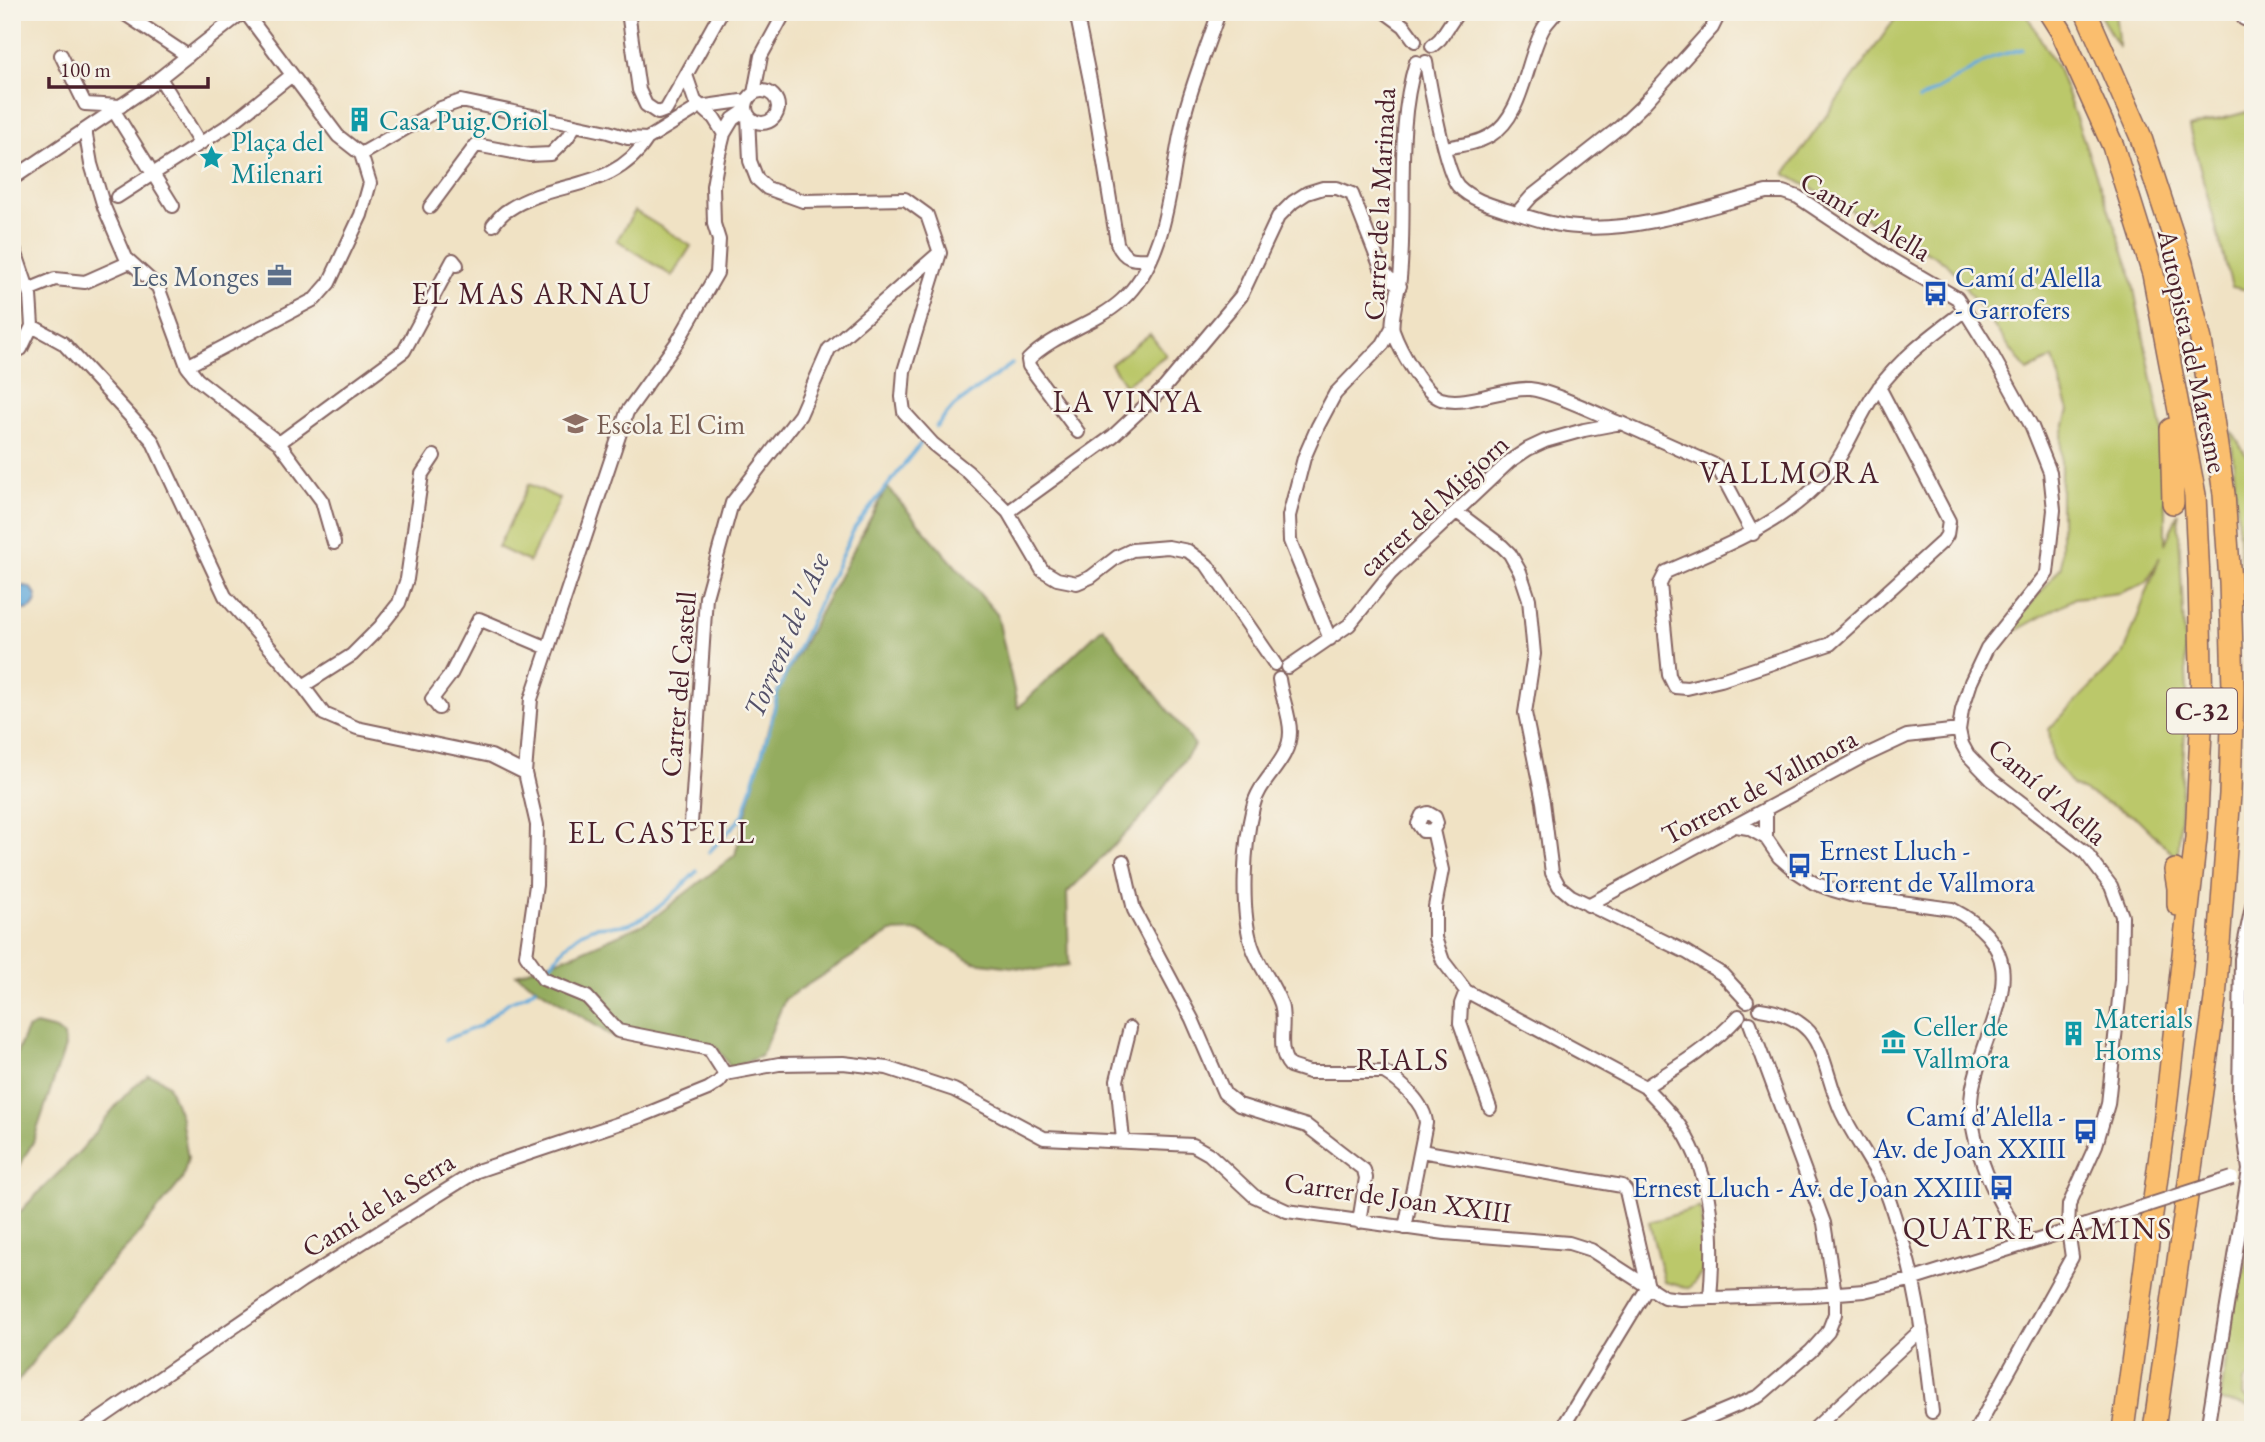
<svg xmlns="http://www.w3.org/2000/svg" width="2265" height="1442" font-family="'EB Garamond',serif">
  <rect width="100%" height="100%" fill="#f7f3e8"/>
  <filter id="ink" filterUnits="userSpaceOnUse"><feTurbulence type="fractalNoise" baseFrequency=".0143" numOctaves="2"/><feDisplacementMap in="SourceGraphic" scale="14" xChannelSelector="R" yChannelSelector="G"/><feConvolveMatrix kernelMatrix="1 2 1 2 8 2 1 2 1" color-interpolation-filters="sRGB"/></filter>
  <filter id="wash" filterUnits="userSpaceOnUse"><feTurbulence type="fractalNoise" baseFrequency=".00686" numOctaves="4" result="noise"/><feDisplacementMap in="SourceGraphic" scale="28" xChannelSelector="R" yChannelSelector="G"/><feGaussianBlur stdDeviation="1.57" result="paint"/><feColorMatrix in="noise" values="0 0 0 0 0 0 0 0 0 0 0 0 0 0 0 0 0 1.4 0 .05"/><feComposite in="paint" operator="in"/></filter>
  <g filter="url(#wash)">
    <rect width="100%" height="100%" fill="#f0e2c4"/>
    <path fill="#bbc86a" stroke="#82744a" stroke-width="2" d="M1900,12H2025L2059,71L2130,269L2165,444V544L2178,513L2187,691L2178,859L2137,818L2072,785L2052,758L2049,729L2124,653L2160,557L2147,582L2120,593L2075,598L2003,638L2061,567V438L2069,411L2053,358L2027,371L1947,263L1785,174Z
      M2098,12H2115L2119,48Z
      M2253,107V291L2232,287L2189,127L2247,112Z
      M635,211L691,246L672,276L617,240Z
      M1150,334L1166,355L1125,385L1111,364Z
      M2231,430L2253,467V726Z
      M529,484L560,499L529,562L498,547Z
      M1701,1207L1704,1271L1689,1288L1664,1282L1649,1222Z
      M2253,1245V1376L2244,1381L2243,1396L2251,1402L2247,1406L2220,1401L2235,1300Z"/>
    <path fill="#94ac5e" stroke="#6f6644" stroke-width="2" d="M887,487L997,614L1018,708L1103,627L1195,745L1145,814L1067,893L1069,965L1036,970L974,962L918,931L891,932L785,999L761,1056L731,1068L715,1045L615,1038L516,974L575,954L648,922L735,855L778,691Z
      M36,1025L56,1030L64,1036L65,1047L33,1142L12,1179V1064L27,1029Z
      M149,1075L159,1078L168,1085L181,1118L188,1158L182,1180L130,1244L92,1284L12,1389V1221C33,1196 58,1175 80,1151C103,1125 119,1095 149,1075Z"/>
    <path fill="#65abdb" stroke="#586583" stroke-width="2" d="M12 598a12 12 0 1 1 24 0a12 12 0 1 1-24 0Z"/>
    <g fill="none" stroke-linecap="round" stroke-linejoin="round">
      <path stroke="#65abdb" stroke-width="3.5" d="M1919,100L1993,57L2022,49
        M936,427L954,406L1012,364
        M709,852L743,816L771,724L778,691L855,527L921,443
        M544,973C558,955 573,932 596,927C607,925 619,927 629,924C656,914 677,891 697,871
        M445,1040L479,1026L509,1002L526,995L535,988"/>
    </g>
  </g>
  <g filter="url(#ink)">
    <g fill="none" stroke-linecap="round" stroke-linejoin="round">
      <defs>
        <path id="minor" d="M122,12L188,56
          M245,12L338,136L361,154L441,108L461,101L608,132L628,138L647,139L699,107L748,100
          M628,12L639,90L646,105L658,113L666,110L686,75
          M721,12L686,75L695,101L714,118L724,134
          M1076,12L1093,95L1117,243C1124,260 1133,260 1150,259
          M1385,12L1404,26L1415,41
          M2240,12L2244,19
          M1432,46L1440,39L1458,12
          M61,55L85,104L121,106
          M1416,62C1395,129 1407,208 1400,278C1399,291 1390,320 1393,331C1399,348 1423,393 1441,399C1467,407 1503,387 1530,389C1551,391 1598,414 1619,423
          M1426,62C1430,86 1445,171 1458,186C1474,202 1495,206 1516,213C1536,219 1556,226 1578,227C1638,232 1708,207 1766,192H1783L1798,197L1892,260L1957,298L1990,351L2032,427L2050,472L2054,510L2047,573L1987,648L1971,682L1962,710L1959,730L1962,744L1968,755L1992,780L2085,852L2111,886L2122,916L2121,980L2108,1104L2096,1145L2069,1205L2068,1230L2072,1257L1976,1430
          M160,78L198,140
          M746 107a16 16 0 1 1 32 0a16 16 0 1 1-32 0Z
          M754,93L761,56L785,12
          M114,111L173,206
          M748,115L750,161L757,179L767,188L803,201L905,199L927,215L940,253L904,371L902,397L904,412L933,444L968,472L1008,512L1042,570L1057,579L1077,583L1091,577L1117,557L1132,550L1168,547L1188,551L1207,565L1275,664
          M85,130L91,164L104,207L126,258L158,287L187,366L197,379L279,443L322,501L334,543
          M1444,148C1460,145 1477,144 1491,135C1523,116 1526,60 1543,29C1546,23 1552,18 1556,12
          M12,179L147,88L243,12
          M117,197L232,123L292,75
          M430,207L476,145L529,155L551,154L567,138L575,125
          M1517,213L1532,196L1620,127L1641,107L1712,28L1720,12
          M493,225C497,220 502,213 508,210C554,179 614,192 647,139
          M12,242L30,295L32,326L21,349L12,352
          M28,290L55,279L85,282L130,262
          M32,326L63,343L152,440L225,596L303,686L324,714L357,728L491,756L525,773
          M187,366L315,299L329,283L361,215L370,183L361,154
          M1879,387L1949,521L1947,535L1943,541L1830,644L1721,680L1687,688L1675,687L1669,675L1660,584L1666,572C1722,547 1784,524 1826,476C1848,450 1858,416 1878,389C1902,356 1934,334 1965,310
          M1078,432L1029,366L1028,360C1054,333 1095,325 1122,300C1173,253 1169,169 1186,109C1195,76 1208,44 1219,12
          M279,443L404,351L453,260L457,265
          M1008,512L1113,436L1165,387L1241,296L1278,217L1293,202L1307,193L1323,188H1337L1352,194L1381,268L1388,277L1400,286
          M1457,512L1502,546L1510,554L1520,572L1529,599L1534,654L1525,713L1543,802L1552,873L1559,886L1571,896L1686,952L1722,974L1747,1001
          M1330,639L1290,541L1289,516L1304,458L1318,426L1335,394L1383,344L1392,328
          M1288,667L1349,625L1390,574L1510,461L1528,449L1545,441L1584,430L1621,423L1717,466L1753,534
          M1279,679C1281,696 1290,714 1290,732C1290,762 1259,779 1253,807C1244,844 1240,910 1252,946C1259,967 1274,984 1281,1004C1287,1024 1275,1049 1290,1066L1309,1072H1384C1399,1081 1425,1103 1426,1123L1405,1228
          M303,686L352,655L380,627L399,603L407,579L422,474L434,456
          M439,708L432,699L451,674L479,619L548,648
          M691,824L706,597L732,503L800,415L829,349L939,253
          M1736,826L1748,828L1766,838L1779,857L1794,870L1814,883L1833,890L1850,895L1952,909C2045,957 1984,1020 1972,1092C1965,1135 1998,1213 2029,1243
          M1433,830L1437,823L1435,817L1428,813L1422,815L1418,824L1423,831L1433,830L1442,870L1435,907V938L1443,961L1466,991
          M1766,838V809
          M1123,861L1134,910L1192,1019L1224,1093L1239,1105L1307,1126L1364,1170L1366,1178L1359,1222
          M1588,905L1862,757L1907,736L1959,730
          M1760,1009C1829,1019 1818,1061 1842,1113C1854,1137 1870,1159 1882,1183C1888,1194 1891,1206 1895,1218C1918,1281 1924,1346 1932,1412
          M725,1074L779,1064L843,1063L887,1068L954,1090L1044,1138L1193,1145L1209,1154L1254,1196L1287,1211L1445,1233L1569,1243L1591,1250L1664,1297L1680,1299L1813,1295L1864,1291L1914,1279L2086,1225
          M725,1074L709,1049L618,1031L587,997L543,979L526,955L536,885L537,825L525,773L531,699L627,412L678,341L717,273L719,240L714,224L713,186L718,158L724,134L733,119L746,110
          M1645,1087C1679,1066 1712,1046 1739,1016
          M1490,1108L1460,1023L1461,1004L1466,991L1645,1087C1657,1100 1671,1113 1681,1128C1714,1179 1715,1240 1710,1298
          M1123,1140L1117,1080L1130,1028
          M1421,1151L1622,1186L1626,1191L1648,1287
          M84,1430L301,1281L477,1171L644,1115L708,1089L719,1082L725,1074
          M1561,1430L1648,1287
          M1678,1430L1759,1396L1811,1351L1828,1332L1835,1314V1294L1824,1223L1750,1023
          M1813,1430L1922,1329
          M2207,1430L2249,1170L2239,1096L2241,959L2253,902"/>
        <path id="motorway" d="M2049,12L2061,31L2113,146L2153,274L2195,495L2199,579L2202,709L2196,838L2164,1125L2123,1430
          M2086,12L2140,135L2182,263L2201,340L2213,419L2224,494L2230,582L2233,689L2230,794L2215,999L2154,1430
          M2171,429L2173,503
          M2175,870L2178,888V905"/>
      </defs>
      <use href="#minor" stroke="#846361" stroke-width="16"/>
      <use href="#motorway" stroke="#846361" stroke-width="24"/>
      <use href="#minor" stroke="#fff" stroke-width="12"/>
      <use href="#motorway" stroke="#fabe6e" stroke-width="21"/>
      <defs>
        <path id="minor-bridge" d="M2086,1225L2232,1178"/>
      </defs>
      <use href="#minor-bridge" stroke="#846361" stroke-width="16" stroke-linecap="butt"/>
      <use href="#minor-bridge" stroke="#fff" stroke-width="12"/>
    </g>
  </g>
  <defs>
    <symbol id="building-bare" viewBox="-9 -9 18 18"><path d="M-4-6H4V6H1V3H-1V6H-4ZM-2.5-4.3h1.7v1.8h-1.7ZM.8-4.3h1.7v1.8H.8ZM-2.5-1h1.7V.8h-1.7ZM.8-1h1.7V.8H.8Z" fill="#0f9aa8" stroke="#f7f3e8" stroke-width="2.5" paint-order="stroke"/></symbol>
    <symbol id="sight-bare" viewBox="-9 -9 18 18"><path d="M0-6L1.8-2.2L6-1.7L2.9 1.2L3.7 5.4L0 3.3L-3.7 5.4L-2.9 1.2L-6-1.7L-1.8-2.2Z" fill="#0f9aa8" stroke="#f7f3e8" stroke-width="2.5" paint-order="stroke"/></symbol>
    <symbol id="office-bare" viewBox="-9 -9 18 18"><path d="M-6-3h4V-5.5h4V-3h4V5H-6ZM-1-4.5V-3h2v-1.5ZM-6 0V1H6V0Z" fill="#5c6f8a" stroke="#f7f3e8" stroke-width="2.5" paint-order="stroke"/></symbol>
    <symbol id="bus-bare" viewBox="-9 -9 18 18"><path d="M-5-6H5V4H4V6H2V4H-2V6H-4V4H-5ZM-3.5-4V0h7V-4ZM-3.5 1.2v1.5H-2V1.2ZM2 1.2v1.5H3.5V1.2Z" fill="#1a4fb4" stroke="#f7f3e8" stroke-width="2.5" paint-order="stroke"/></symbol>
    <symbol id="school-bare" viewBox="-9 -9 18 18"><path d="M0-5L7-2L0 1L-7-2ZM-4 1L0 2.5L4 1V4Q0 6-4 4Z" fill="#8d6e63" stroke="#f7f3e8" stroke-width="2.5" paint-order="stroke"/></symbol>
    <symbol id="museum-bare" viewBox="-9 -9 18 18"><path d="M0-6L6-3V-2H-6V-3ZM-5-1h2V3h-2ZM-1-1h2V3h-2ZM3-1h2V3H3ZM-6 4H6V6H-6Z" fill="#0f9aa8" stroke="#f7f3e8" stroke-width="2.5" paint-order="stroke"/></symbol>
  </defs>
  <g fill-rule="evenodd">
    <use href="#building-bare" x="342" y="102" width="35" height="35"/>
    <use href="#sight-bare" x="194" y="140" width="35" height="35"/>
    <use href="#office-bare" x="262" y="258" width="35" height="35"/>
    <use href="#bus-bare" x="1918" y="276" width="35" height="35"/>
    <use href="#school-bare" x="558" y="406" width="35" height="35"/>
    <use href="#bus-bare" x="1782" y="848" width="35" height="35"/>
    <use href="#building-bare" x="2056" y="1016" width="35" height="35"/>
    <use href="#museum-bare" x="1876" y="1024" width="35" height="35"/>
    <use href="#bus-bare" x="2068" y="1114" width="35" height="35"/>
    <use href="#bus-bare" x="1984" y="1170" width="35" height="35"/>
  </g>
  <g text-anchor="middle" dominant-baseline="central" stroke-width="5" stroke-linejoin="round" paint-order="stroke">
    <rect fill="#f7f3e8" stroke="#7e5f64" stroke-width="2" x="2167" y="688.5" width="70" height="45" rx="5"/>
    <g font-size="26" font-weight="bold" fill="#4a1f2b">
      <text x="2202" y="711">C-32</text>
    </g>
    <g font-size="28" fill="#0d838f" stroke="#f7f3e8" text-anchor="start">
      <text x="379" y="120">Casa Puig.Oriol</text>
      <text x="231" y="141">Plaça del<tspan x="231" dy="32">Milenari</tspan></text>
      <text x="2094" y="1018">Materials<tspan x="2094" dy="32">Homs</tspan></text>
      <text x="1913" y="1026">Celler de<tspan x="1913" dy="32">Vallmora</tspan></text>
    </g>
    <g font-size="28" fill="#4a1f2b" stroke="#f7f3e8">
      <text transform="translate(1379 204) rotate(-87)">Carrer de la Marinada</text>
      <text transform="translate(1866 216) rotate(31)">Camí d'Alella</text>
      <text transform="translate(2193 351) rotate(78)">Autopista del Maresme</text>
      <text transform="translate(1433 505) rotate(-43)">carrer del Migjorn</text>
      <text transform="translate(678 684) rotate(-85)">Carrer del Castell</text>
      <text transform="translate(1759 786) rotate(-28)">Torrent de Vallmora</text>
      <text transform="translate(2048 791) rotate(41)">Camí d'Alella</text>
      <text transform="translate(1398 1197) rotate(8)">Carrer de Joan XXIII</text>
      <text transform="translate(378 1204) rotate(-32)">Camí de la Serra</text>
    </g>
    <g font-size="28" fill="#4e5e75" stroke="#f7f3e8" text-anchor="end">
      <text x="259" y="276">Les Monges</text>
    </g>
    <g font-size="28" fill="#164399" stroke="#f7f3e8" text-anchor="start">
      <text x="1955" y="277">Camí d'Alella<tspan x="1955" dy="32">- Garrofers</tspan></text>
      <text x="1819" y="850">Ernest Lluch -<tspan x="1819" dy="32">Torrent de Vallmora</tspan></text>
      <text x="2066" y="1116" text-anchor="end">Camí d'Alella -<tspan x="2066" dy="32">Av. de Joan XXIII</tspan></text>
      <text x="1982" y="1187" text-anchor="end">Ernest Lluch - Av. de Joan XXIII</text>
    </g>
    <g font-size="28" fill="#785e54" stroke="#f7f3e8" text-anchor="start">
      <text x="596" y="424">Escola El Cim</text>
    </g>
    <g font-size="30" letter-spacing="2" fill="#4a1f2b" stroke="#f7f3e8">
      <text x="532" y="293">EL MAS ARNAU</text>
      <text x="1128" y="401">LA VINYA</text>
      <text x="1790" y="472">VALLMORA</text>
      <text x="662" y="832">EL CASTELL</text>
      <text x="1403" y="1059">RIALS</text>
      <text x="2038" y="1228">QUATRE CAMINS</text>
    </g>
    <g font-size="30" font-style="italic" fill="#535069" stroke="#f7f3e8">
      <text transform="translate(786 635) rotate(-67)">Torrent de l'Ase</text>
    </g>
  </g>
  <rect width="2265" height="1442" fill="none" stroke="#f7f3e8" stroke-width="42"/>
  <path d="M49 77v10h159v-10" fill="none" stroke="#4a1f2b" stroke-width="3.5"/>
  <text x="60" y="77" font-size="21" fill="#4a1f2b" stroke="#f7f3e8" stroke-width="5" paint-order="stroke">100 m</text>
</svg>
